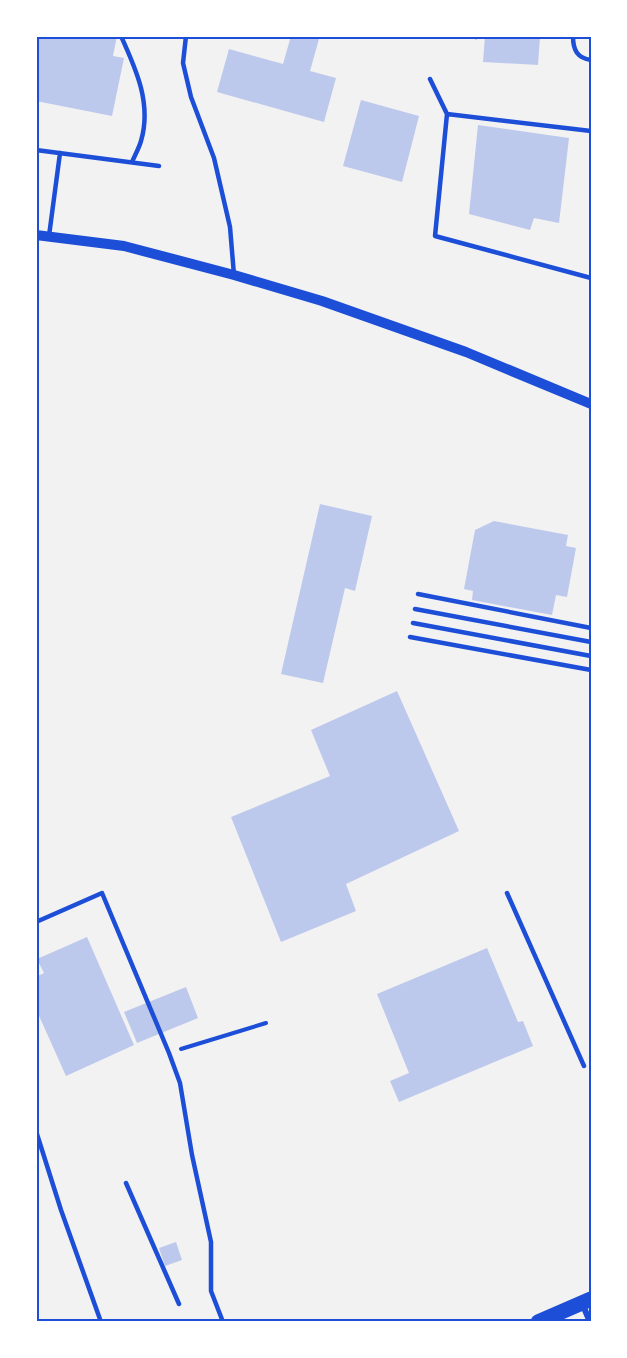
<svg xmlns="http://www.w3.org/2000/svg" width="627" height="1358" font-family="Raleway,sans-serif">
  <rect width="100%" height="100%" fill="#f2f2f2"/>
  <path fill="#bdc9ec" d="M36,36H117L113,56L124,58L112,116L36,101Z
    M291,36H308L319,39L310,71L336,78L324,122L217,92L229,49L283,64Z
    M485,36H540L538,65L483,62Z
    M361,100L419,116L402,182L343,166Z
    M478,125L569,138L559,223L534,218L530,230L469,214Z
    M320,504L372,516L355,591L345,588L323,683L281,674Z
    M494,521L568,535L566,546L576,548L567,597L556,595L552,615L472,600L473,591L464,589L475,530Z
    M397,691L459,831L346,884L356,911L281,942L231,817L330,776L311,730Z
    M87,937L134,1045L66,1076L36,1009V977L44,973L37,959Z
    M487,948L518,1022L523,1021L533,1046L399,1102L390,1081L409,1073L377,994Z
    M186,987L198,1018L137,1043L124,1012Z
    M176,1242L182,1260L165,1266L159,1248Z"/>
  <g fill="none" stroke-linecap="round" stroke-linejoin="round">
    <path stroke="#1d4ed8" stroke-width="4" d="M181,1049L266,1023"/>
    <path stroke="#1d4ed8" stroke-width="4.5" d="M121,36C136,69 152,104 141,141C139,148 135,155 132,162
      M186,36L183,63L191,97L214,158L230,227L234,275
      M475,36L476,37
      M573,36C573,50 577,58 591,60
      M430,79L447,114
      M591,131L447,114L435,236L591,278
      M36,150L159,166
      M49,236L60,153
      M418,594L591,628
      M415,609L591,642
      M413,623L591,656
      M410,637L591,670
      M507,893L584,1066
      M36,922L102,893L169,1053L180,1083L192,1155L211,1242V1291L223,1322
      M36,1131L61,1210L101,1322
      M126,1183L179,1304"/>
    <path stroke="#1d4ed8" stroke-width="6" d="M582,1303L590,1322"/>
    <path stroke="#1d4ed8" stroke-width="10" d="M36,235L124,246L234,275L322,301L466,352L591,404"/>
    <path stroke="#1d4ed8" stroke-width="15" d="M538,1322L591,1299"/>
  </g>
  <rect width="627" height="1358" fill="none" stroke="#ffffff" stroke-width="75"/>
  <rect x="38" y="38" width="552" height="1282" fill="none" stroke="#1d4ed8" stroke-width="2"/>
</svg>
